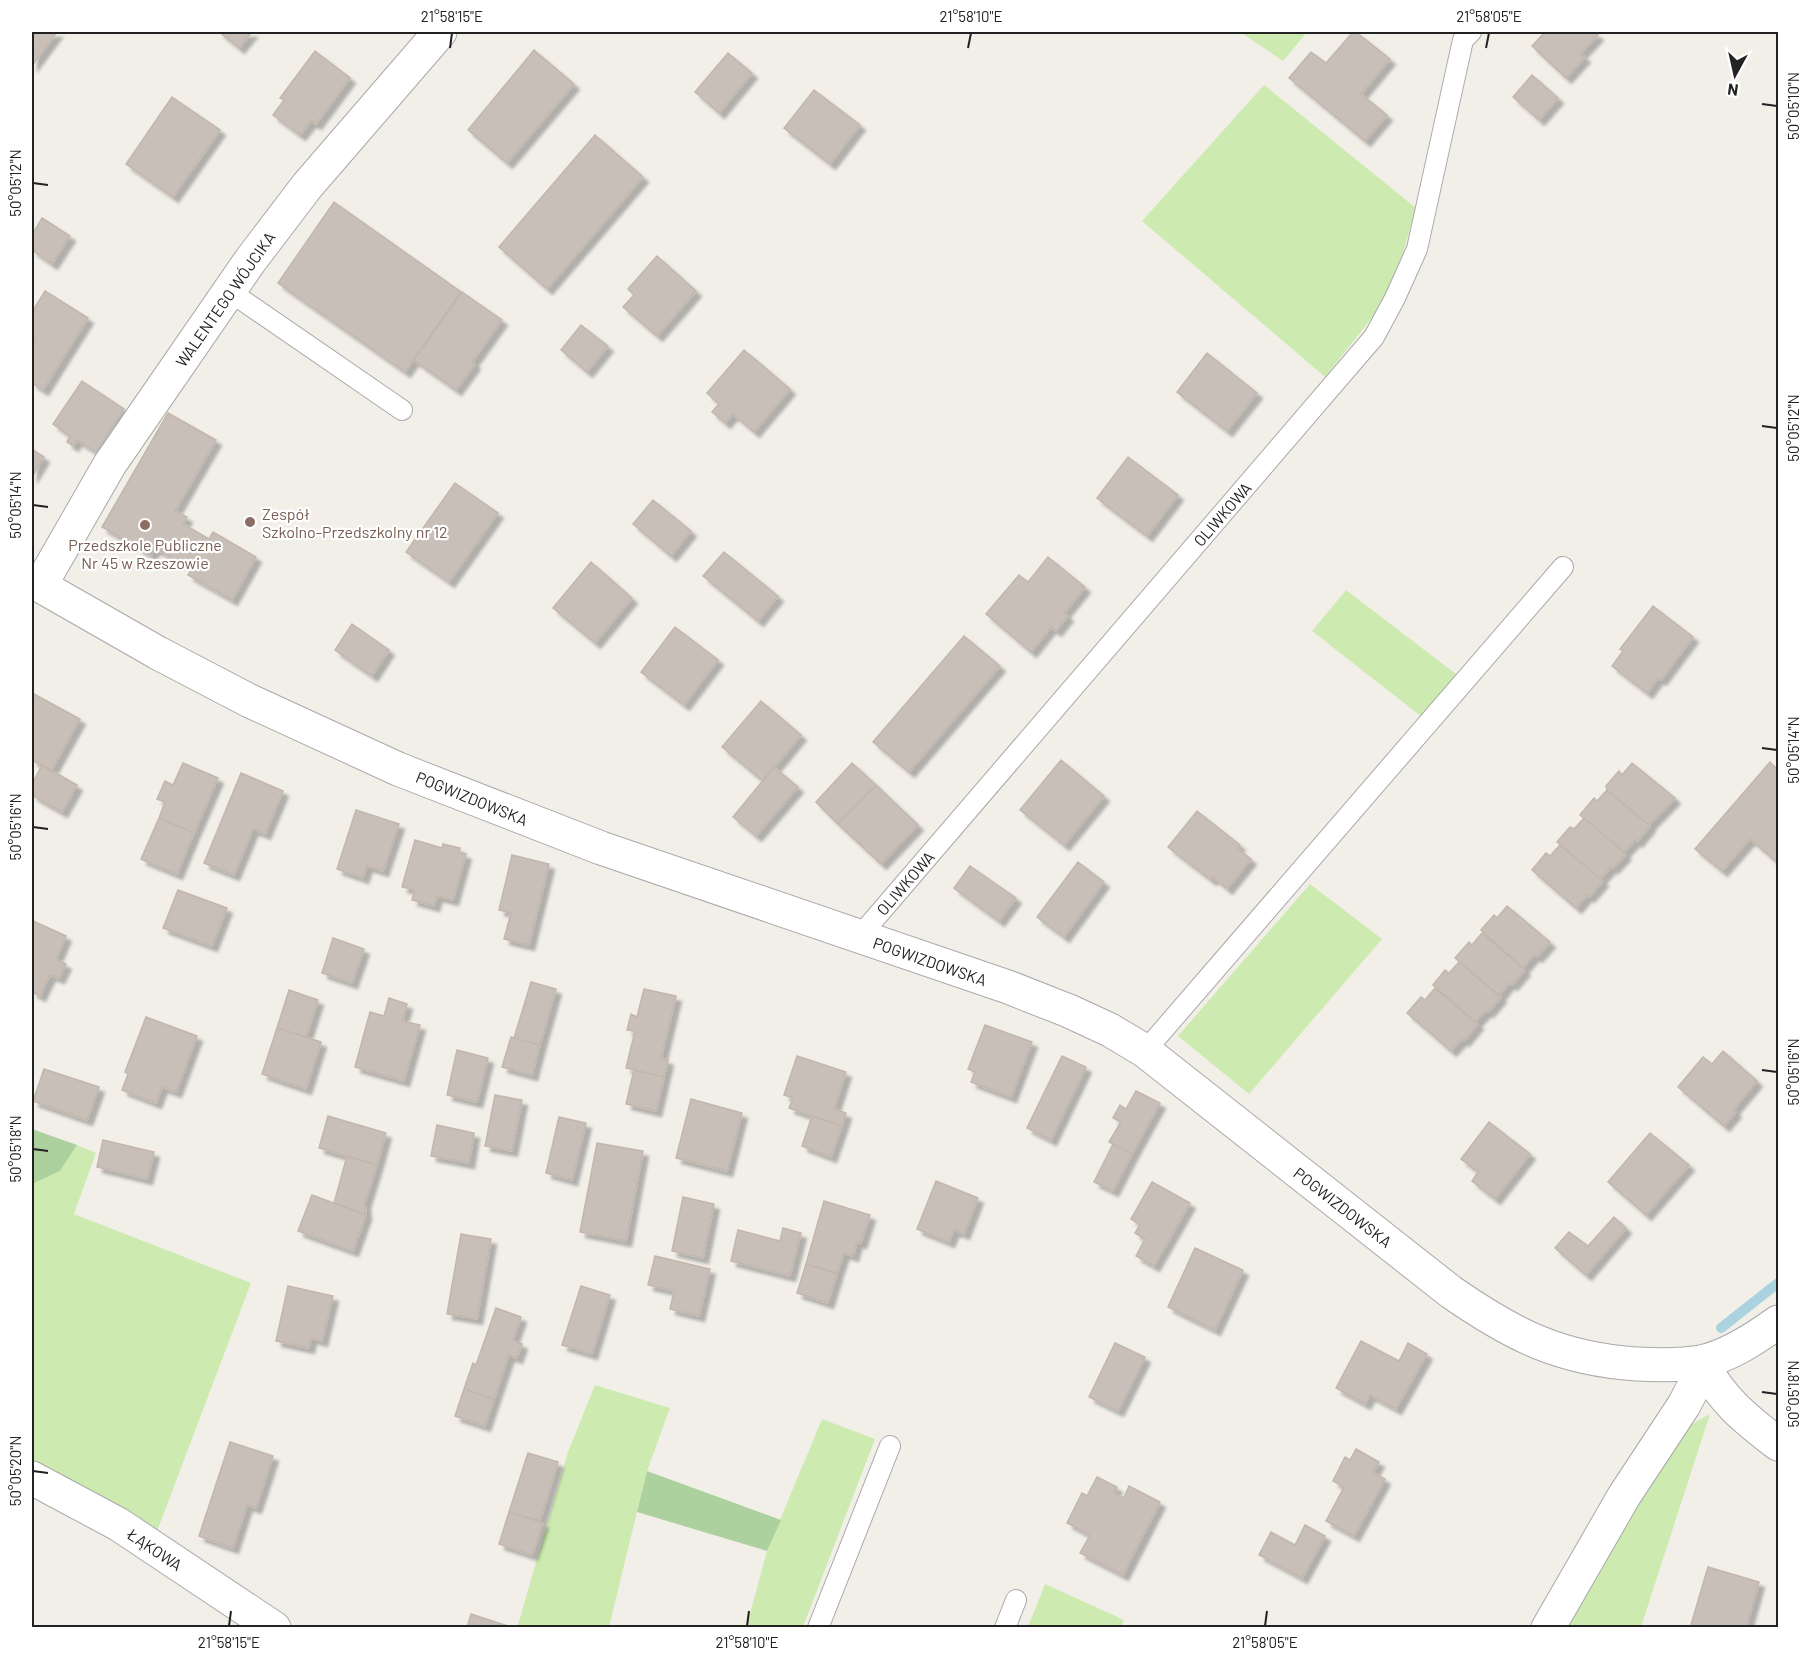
<svg xmlns="http://www.w3.org/2000/svg" width="1810" height="1659" font-family="Barlow,sans-serif">
  <defs>
    <filter id="shadow"><feDropShadow dx="5.5" dy="5.5" stdDeviation="1.5" flood-color="#0004"/></filter>
  </defs>
  <rect width="100%" height="100%" fill="#f2efe9"/>
  <path fill="#cdebb0" d="M1240,32H1307L1283,61Z
    M1264,85L1416,208L1401,260L1382,305L1325,377L1142,221Z
    M1346,590L1456,674L1422,717L1312,631Z
    M1310,884L1382,939L1249,1094L1178,1036Z
    M77,1145L96,1153L74,1214L251,1283L156,1534L32,1462V1184L60,1171Z
    M595,1385L670,1408L647,1471L609,1627L517,1628L568,1452Z
    M1710,1414L1641,1627L1566,1628L1635,1504L1688,1426Z
    M822,1419L875,1439L803,1627L746,1628L767,1551Z
    M1045,1584L1124,1620L1121,1627H1028Z"/>
  <path fill="#add19e" d="M32,1129L77,1145L60,1171L32,1184Z
    M647,1471L781,1520L767,1551L637,1512Z"/>
  <g fill="none" stroke-linecap="round" stroke-linejoin="round">
    <path stroke="#aad3df" stroke-width="10" d="M1721,1328L1778,1283"/>
  </g>
  <path fill="#c7bfb8" stroke="#c4b6ab" stroke-width="1.5" filter="url(#shadow)" d="M32,32H57L32,66Z
    M219,32H252L239,48Z
    M1353,32H1356L1390,59L1361,94L1387,115L1365,141L1289,78L1311,52L1326,63Z
    M1545,32H1594L1598,35L1580,54L1585,57L1566,78L1532,46Z
    M534,50L574,84L507,163L468,130Z
    M315,51L350,78L316,124L311,121L300,135L273,115L284,100L280,98Z
    M728,53L752,73L719,113L695,92Z
    M1532,75L1558,98L1539,120L1513,97Z
    M814,90L860,125L830,164L784,128Z
    M172,97L220,130L173,197L126,164Z
    M595,135L643,177L547,289L499,247Z
    M334,202L461,292L405,372L278,283Z
    M42,218L70,236L52,264L32,250V235Z
    M657,256L696,291L657,336L623,307L634,295L628,289Z
    M45,291L88,318L43,390L32,383V346L35,341L32,339V312Z
    M462,292L502,320L472,362L475,364L456,390L414,360Z
    M581,325L608,346L587,372L561,350Z
    M744,350L790,389L754,432L733,414L725,423L712,412L719,404L707,393Z
    M1207,353L1257,393L1227,431L1177,392Z
    M82,381L124,409L96,452L77,440L73,446L67,442L70,436L53,424Z
    M168,413L216,440L175,511L187,517L183,524L209,539L213,532L256,557L232,600L188,575L192,569L155,548L151,555L102,527Z
    M32,449L44,457L32,477Z
    M1128,457L1178,495L1147,536L1097,498Z
    M455,483L498,513L449,582L406,552Z
    M653,500L691,531L671,556L633,524Z
    M724,552L778,596L758,621L703,576Z
    M1048,557L1085,587L1064,613L1068,616L1056,631L1051,627L1031,652L986,614L1019,575L1028,582Z
    M591,562L632,598L595,643L553,608Z
    M1653,606L1693,637L1661,680L1658,678L1647,693L1612,666L1623,651L1620,649Z
    M352,624L389,650L372,676L335,650Z
    M675,627L718,660L684,705L641,672Z
    M964,636L1000,666L909,772L873,742Z
    M34,694L80,719L51,771L32,760V699Z
    M761,701L801,735L763,781L722,747Z
    M1061,760L1104,796L1064,845L1020,810Z
    M1770,762L1778,770V863L1750,839L1722,871L1695,849Z
    M183,763L218,778L194,833L159,818L165,802L157,799L165,781L173,785Z
    M852,763L876,785L838,824L816,802Z
    M1632,763L1675,798L1649,825L1607,790L1606,786L1619,771L1622,775Z
    M42,765L77,785L62,812L32,795V784Z
    M774,767L798,787L756,836L733,817Z
    M241,773L283,791L265,834L253,829L234,875L204,863Z
    M876,785L918,825L881,864L838,824Z
    M1607,790L1650,826L1637,842L1635,840L1624,852L1580,815L1594,798L1597,801Z
    M356,810L399,824L383,871L367,866L363,878L337,869Z
    M1197,811L1240,845L1237,848L1251,859L1227,889L1213,877L1211,880L1168,847Z
    M159,818L194,833L177,874L141,859Z
    M1584,818L1626,854L1613,868L1611,867L1600,879L1557,842L1570,827L1574,829Z
    M415,840L442,848L443,844L460,848L459,852L466,854L453,900L437,896L434,906L412,900L415,890L402,887Z
    M1560,845L1603,881L1589,897L1587,895L1576,908L1532,870L1546,853L1550,856Z
    M512,855L549,864L529,945L504,939L511,913L499,910Z
    M1078,862L1104,882L1064,937L1037,917Z
    M970,866L1016,898L999,921L954,888Z
    M178,890L227,908L212,946L163,928Z
    M1507,906L1550,942L1537,957L1534,955L1523,968L1481,930L1494,915L1497,918Z
    M33,921L66,936L56,959L66,964L59,978L50,975L40,996L32,992V926Z
    M1482,933L1525,970L1512,985L1509,983L1499,996L1455,958L1469,942L1472,945Z
    M333,938L364,949L352,983L322,973Z
    M1459,962L1501,997L1488,1012L1486,1011L1475,1022L1433,985L1445,970L1449,973Z
    M531,982L556,989L540,1045L514,1038Z
    M1435,988L1478,1024L1464,1041L1462,1039L1451,1051L1407,1013L1421,997L1425,1000Z
    M644,989L676,996L661,1058L668,1060L664,1077L626,1068L635,1031L627,1030L631,1014L637,1017Z
    M289,990L318,1000L306,1037L277,1028Z
    M389,998L407,1004L402,1021L420,1025L404,1081L355,1067L370,1012L384,1016Z
    M146,1017L197,1036L176,1092L162,1087L156,1103L122,1090L128,1074L125,1072Z
    M985,1025L1032,1042L1011,1097L971,1082L975,1072L968,1069Z
    M277,1028L321,1042L306,1089L262,1074Z
    M511,1037L540,1045L532,1075L502,1067Z
    M457,1050L488,1058L477,1102L447,1095Z
    M1723,1051L1757,1081L1733,1110L1736,1112L1724,1126L1678,1087L1703,1057L1712,1064Z
    M797,1056L846,1072L834,1109L846,1113L842,1126L789,1108L793,1098L784,1095Z
    M1062,1056L1086,1067L1051,1140L1027,1128Z
    M44,1069L99,1087L87,1120L33,1101Z
    M634,1070L664,1077L656,1111L626,1104Z
    M1136,1091L1160,1103L1132,1154L1109,1142L1121,1122L1113,1118L1120,1105L1126,1109Z
    M495,1095L522,1100L512,1151L485,1146Z
    M691,1099L742,1113L727,1171L676,1158Z
    M328,1116L386,1133L377,1165L319,1148Z
    M812,1116L842,1126L831,1157L802,1146Z
    M559,1117L586,1123L572,1180L546,1173Z
    M1489,1122L1530,1154L1495,1199L1472,1181L1478,1172L1461,1159Z
    M437,1125L474,1133L469,1163L431,1156Z
    M1650,1133L1689,1165L1646,1215L1608,1182Z
    M103,1140L154,1152L147,1179L97,1167Z
    M597,1143L643,1151L626,1241L580,1232Z
    M1113,1144L1132,1154L1113,1191L1094,1182Z
    M347,1156L377,1165L365,1203L366,1215L334,1203Z
    M936,1181L978,1198L964,1234L954,1230L949,1242L917,1229Z
    M1152,1182L1190,1203L1154,1266L1136,1256L1145,1239L1135,1233L1140,1225L1131,1219Z
    M312,1195L366,1215L353,1251L298,1231Z
    M683,1197L714,1204L703,1258L672,1251Z
    M824,1201L870,1215L861,1243L857,1242L853,1256L844,1253L837,1273L806,1264Z
    M1614,1217L1626,1228L1586,1275L1555,1248L1569,1232L1588,1246Z
    M783,1228L801,1233L790,1276L731,1261L738,1230L780,1241Z
    M461,1234L491,1239L477,1319L447,1314Z
    M1195,1248L1243,1270L1215,1330L1168,1307Z
    M655,1256L710,1269L699,1316L670,1309L674,1291L648,1285Z
    M806,1264L837,1274L828,1303L797,1293Z
    M288,1286L333,1296L322,1341L311,1338L309,1348L276,1341Z
    M581,1286L610,1295L592,1354L562,1345Z
    M496,1308L521,1317L513,1340L522,1344L517,1358L509,1355L494,1399L464,1389L473,1363L476,1365Z
    M1361,1341L1399,1361L1408,1343L1427,1354L1396,1409L1370,1395L1365,1404L1336,1388Z
    M1115,1343L1145,1357L1118,1411L1089,1397Z
    M464,1389L494,1399L485,1426L455,1416Z
    M230,1442L273,1456L256,1508L247,1505L233,1548L199,1536Z
    M1356,1449L1379,1462L1373,1472L1385,1479L1354,1536L1326,1521L1344,1487L1333,1481L1345,1457L1350,1460Z
    M528,1453L558,1462L540,1521L509,1512Z
    M1097,1477L1117,1487L1114,1493L1124,1498L1129,1486L1160,1502L1123,1575L1080,1553L1090,1535L1067,1523L1082,1493L1087,1496Z
    M509,1512L543,1523L532,1555L499,1544Z
    M1305,1525L1325,1536L1302,1578L1259,1555L1271,1532L1295,1545Z
    M1708,1567L1759,1582L1746,1628H1690Z
    M471,1614L514,1628H467Z"/>
  <g fill="none" stroke-linecap="round" stroke-linejoin="round">
    <defs>
      <path id="service" d="M229,291L402,410
        M859,937L1374,337L1395,298L1417,249L1463,40L1471,32
        M1145,1051L1563,567
        M818,1628L890,1446
        M1005,1628L1016,1600"/>
      <path id="minor" d="M32,581L158,653L250,701L398,769L601,848L1008,987L1069,1011L1110,1030L1145,1051L1451,1292C1513,1335 1560,1359 1637,1364C1657,1365 1680,1366 1701,1362C1729,1356 1756,1338 1778,1322
        M40,586L110,464L250,261L307,186L440,32
        M1701,1362C1723,1401 1744,1418 1778,1444
        M32,1478L118,1524L274,1628
        M1548,1628L1624,1496L1684,1405L1696,1382L1701,1362"/>
    </defs>
    <use href="#service" stroke="#a9a9a9" stroke-width="22"/>
    <use href="#minor" stroke="#a9a9a9" stroke-width="35"/>
    <use href="#service" stroke="#fff" stroke-width="20"/>
    <use href="#minor" stroke="#fff" stroke-width="33"/>
  </g>
  <path fill="none" stroke="#222" stroke-width="2" d="M450,48L452,33M968,48L971,33M1486,48L1489,33M1762,104L1777,106M33,183L48,185M1762,426L1777,428M33,505L48,507M1762,748L1777,750M33,827L48,829M1762,1070L1777,1072M33,1149L48,1151M1762,1392L1777,1394M33,1471L48,1473M229,1626L231,1611M747,1626L749,1611M1265,1626L1267,1611"/>
  <g fill="#8d6e63" stroke="#fff" stroke-width="2">
    <circle cx="250" cy="522" r="6"/>
    <circle cx="145" cy="525" r="6"/>
  </g>
  <g text-anchor="middle" dominant-baseline="central" stroke-width="4.5" stroke-linejoin="round" paint-order="stroke">
    <g font-size="16" fill="#222" stroke="#fff">
      <text transform="translate(225 299) rotate(-55)">WALENTEGO WÓJCIKA</text>
      <text transform="translate(1222 514) rotate(-49)">OLIWKOWA</text>
      <text transform="translate(472 798) rotate(22)">POGWIZDOWSKA</text>
      <text transform="translate(905 883) rotate(-49)">OLIWKOWA</text>
      <text transform="translate(930 961) rotate(19)">POGWIZDOWSKA</text>
      <text transform="translate(1343 1207) rotate(38)">POGWIZDOWSKA</text>
      <text transform="translate(155 1549) rotate(34)">ŁĄKOWA</text>
    </g>
    <g font-size="16" fill="#785e54" stroke="#fff" text-anchor="start">
      <text x="262" y="513">Zespół<tspan x="262" dy="18">Szkolno-Przedszkolny nr 12</tspan></text>
      <text x="145" y="544" text-anchor="middle">Przedszkole Publiczne<tspan x="145" dy="18">Nr 45 w Rzeszowie</tspan></text>
    </g>
  </g>
  <rect width="1810" height="1659" fill="none" stroke="#ffffff" stroke-width="66"/>
  <g transform="translate(1735 75) rotate(188)" stroke="#ffffff" stroke-width="4.5" paint-order="stroke">
  <path d="M0-4.5L10 22L0 15L-10 22Z" fill="#222222"/>
  <text y="-9" font-size="16" font-weight="bold" text-anchor="middle" fill="#222222">N</text>
  </g>
  <rect x="33" y="33" width="1744" height="1593" fill="none" stroke="#222" stroke-width="2"/>
  <g font-size="15" text-anchor="middle" fill="#222">
    <text x="452" y="22">21°58'15"E</text>
    <text x="971" y="22">21°58'10"E</text>
    <text x="1489" y="22">21°58'05"E</text>
    <text transform="translate(1794 106) rotate(-90)" y="5">50°05'10"N</text>
    <text transform="translate(16 183) rotate(-90)" y="5">50°05'12"N</text>
    <text transform="translate(1794 428) rotate(-90)" y="5">50°05'12"N</text>
    <text transform="translate(16 505) rotate(-90)" y="5">50°05'14"N</text>
    <text transform="translate(1794 750) rotate(-90)" y="5">50°05'14"N</text>
    <text transform="translate(16 827) rotate(-90)" y="5">50°05'16"N</text>
    <text transform="translate(1794 1072) rotate(-90)" y="5">50°05'16"N</text>
    <text transform="translate(16 1149) rotate(-90)" y="5">50°05'18"N</text>
    <text transform="translate(1794 1394) rotate(-90)" y="5">50°05'18"N</text>
    <text transform="translate(16 1471) rotate(-90)" y="5">50°05'20"N</text>
    <text x="229" y="1648">21°58'15"E</text>
    <text x="747" y="1648">21°58'10"E</text>
    <text x="1265" y="1648">21°58'05"E</text>
  </g>
</svg>
